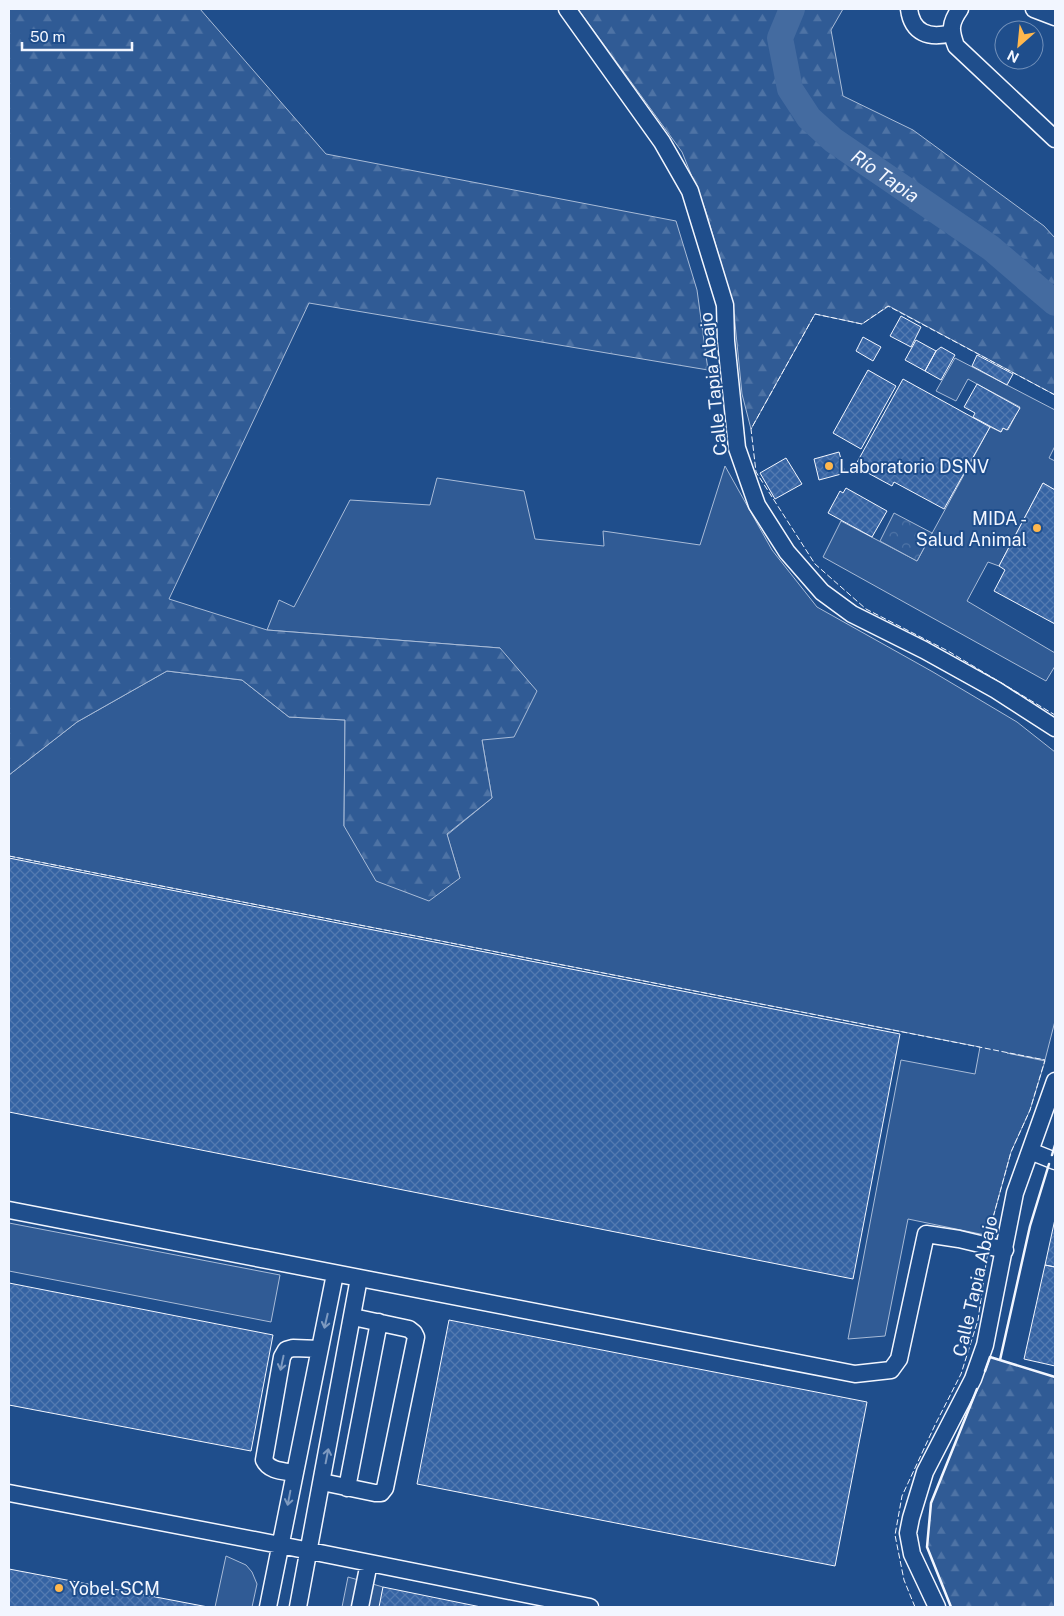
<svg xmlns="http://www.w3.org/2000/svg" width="1064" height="1616" font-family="'Public Sans',sans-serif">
  <defs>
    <pattern id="forest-firs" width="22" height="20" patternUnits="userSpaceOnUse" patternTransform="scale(1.25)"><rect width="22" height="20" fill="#305b95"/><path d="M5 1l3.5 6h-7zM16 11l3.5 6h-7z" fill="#4e73a5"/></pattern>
    <pattern id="park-crowns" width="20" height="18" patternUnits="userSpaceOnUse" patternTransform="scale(1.25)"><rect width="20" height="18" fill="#305b95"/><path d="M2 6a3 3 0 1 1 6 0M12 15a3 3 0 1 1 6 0" fill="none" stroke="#4e73a5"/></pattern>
    <pattern id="building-cross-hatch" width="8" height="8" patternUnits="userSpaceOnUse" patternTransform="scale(1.25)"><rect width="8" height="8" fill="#3563a3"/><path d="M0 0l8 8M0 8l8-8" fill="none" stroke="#537ab1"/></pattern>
  </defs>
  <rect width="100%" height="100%" fill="#1f4e8c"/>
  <path fill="#305b95" stroke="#a8bbd7" d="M955,358L1055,410V446L1049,458L1055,461V490L1043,483L999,566L988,562L967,601L1055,653V666L1046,681L823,557L841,521L917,561L990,427L1001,432L1003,428L1008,430L1020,407L977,384L968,379L956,401L936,391Z
    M725,466L772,550L817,607L933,672L1017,722L1055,752V1021L1045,1060L1007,1053L1045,1061L1030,1110L1011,1152L991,1225L990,1236L908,1219L885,1336L848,1339L901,1060L975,1074L980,1047L9,856V775L77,722L167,671L242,680L289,717L345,720L344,826L460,878L447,835L492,798L482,740L500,648L267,630L279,600L294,607L350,500L430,505L437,478L524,491L535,539L604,546L603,531L700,545Z
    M9,1223L280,1275L271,1322L9,1271Z
    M226,1556L246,1565L252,1572L257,1584L252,1607H215Z
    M348,1577L383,1587L380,1607H342Z"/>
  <path fill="url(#forest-firs)" stroke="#a8bbd7" d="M9,9H200L326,154L676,221L697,290L708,370L309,303L169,599L267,630L500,648L537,691L514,737L482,740L492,798L447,834L460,878L429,901L376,881L344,826L345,720L289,717L242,680L167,671L77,722L9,775Z
    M578,9H843L831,30L843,96L913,130L1044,226L1055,238V395L889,306L862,324L815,314L751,429L742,394L733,303L705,209L682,152Z
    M990,1357L1055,1377V1607H951L927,1547L931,1503Z"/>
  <path fill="url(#park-crowns)" stroke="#a8bbd7" d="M894,513L932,533L917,561L880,541Z"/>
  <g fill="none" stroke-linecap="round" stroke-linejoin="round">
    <path stroke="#446ba0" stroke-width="26" id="s1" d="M792,9L780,38L790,89L809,118L833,140L991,248L1055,303"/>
  </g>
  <path fill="url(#building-cross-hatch)" stroke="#f2f6ff" d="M901,316L921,327L911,347L890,336Z
    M863,337L881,347L873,361L856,351Z
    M916,340L936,351L925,371L905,360Z
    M941,347L955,355L941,380L925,371L936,351Z
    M977,355L1013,374L1007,385L972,366Z
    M868,370L896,386L861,449L833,433Z
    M903,379L990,427L944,509L894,482L892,486L855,466Z
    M977,384L1020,408L1007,430L1003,428L1001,432L973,417L975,413L964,407Z
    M839,452L845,473L819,480L814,459Z
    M786,458L802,484L775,499L760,473Z
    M1043,483L1055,490V624L994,591L1005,570L999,566Z
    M846,488L887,511L872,537L828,513L840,491L843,493Z
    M9,858L900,1034L853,1279L9,1112Z
    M1055,1219V1267L1045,1265Z
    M1045,1265L1055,1267V1366L1024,1359Z
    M9,1283L273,1335L251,1451L9,1405Z
    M449,1320L867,1402L835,1566L417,1484Z
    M9,1569L208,1607H9Z
    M383,1587L481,1607H379Z"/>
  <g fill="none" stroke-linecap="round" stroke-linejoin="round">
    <defs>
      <path id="minor" d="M567,9L662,142L690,191L725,305L726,341L737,448L757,505L787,552L822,592L852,614L924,650L996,690L1055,728
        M909,9C912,33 929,39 951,33
        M960,9C950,23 950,30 956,46L1055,139
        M1034,9L1055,17
        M1030,1151L1055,1161
        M9,1210L855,1374L891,1370L899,1359L926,1234L959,1239L1005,1250
        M294,1473C283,1471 269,1471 264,1460L282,1357L286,1350L293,1348L320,1349
        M322,1482L375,1493H381L385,1488L416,1337L414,1333L409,1329L353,1317
        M347,1488L379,1322
        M9,1493L280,1545L590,1607
        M268,1607L335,1274
        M298,1607L359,1278
        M360,1607L369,1563
        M937,1607L912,1554L908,1533L911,1518L925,1472L973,1379L985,1345L1015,1193L1055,1081"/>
    </defs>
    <use href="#minor" stroke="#f2f6ff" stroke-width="19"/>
    <use href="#minor" stroke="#1f4e8c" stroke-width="16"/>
    <path stroke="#f2f6ff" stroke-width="1" stroke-dasharray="6 2.5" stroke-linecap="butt" d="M1055,395L888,306L862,324L815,314L751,429L756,472L815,564L866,609L948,651L1055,715V713
      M9,856L1045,1060L1030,1110L1011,1152L991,1225L989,1243
      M915,1607L904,1580L895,1535L902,1496L935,1425L961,1374L978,1320L988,1250"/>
    <path stroke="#f2f6ff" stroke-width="2.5" d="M1052,1155L1055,1145
      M1000,1360L1030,1226L1049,1164
      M985,1371L990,1357L1055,1377
      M951,1607L927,1547L931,1503L977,1389"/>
  </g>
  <defs><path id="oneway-shaft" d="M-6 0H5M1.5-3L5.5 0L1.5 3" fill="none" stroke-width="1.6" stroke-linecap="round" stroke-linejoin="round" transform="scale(1.25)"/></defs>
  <g stroke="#7e9ac0">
    <use href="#oneway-shaft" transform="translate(326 1321) rotate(103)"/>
    <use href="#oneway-shaft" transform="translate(282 1363) rotate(102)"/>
    <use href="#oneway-shaft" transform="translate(327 1456) rotate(-79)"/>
    <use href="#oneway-shaft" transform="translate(289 1498) rotate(101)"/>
  </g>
  <g fill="#ffb74d" stroke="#1f4e8c" stroke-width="2">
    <circle cx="829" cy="466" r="5"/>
    <circle cx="1037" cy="528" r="5"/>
    <circle cx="59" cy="1588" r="5"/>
  </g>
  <g text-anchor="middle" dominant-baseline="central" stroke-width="4" stroke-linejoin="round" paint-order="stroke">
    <g font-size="18" fill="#f2f6ff" stroke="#1f4e8c">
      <text transform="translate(713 384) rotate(-96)">Calle Tapia Abajo</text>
      <text transform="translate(975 1286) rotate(-77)">Calle Tapia Abajo</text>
    </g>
    <g font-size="18" fill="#f2f6ff" stroke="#1f4e8c" text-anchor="start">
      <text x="839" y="466">Laboratorio DSNV</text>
      <text x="1027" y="518" text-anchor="end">MIDA -<tspan x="1027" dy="21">Salud Animal</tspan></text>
      <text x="69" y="1588">Yobel SCM</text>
    </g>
    <g font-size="19" font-style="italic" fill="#f2f6ff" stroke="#1f4e8c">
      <text stroke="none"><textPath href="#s1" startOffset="214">Río Tapia</textPath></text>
    </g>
  </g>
  <rect width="1064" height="1616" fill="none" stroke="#f2f6ff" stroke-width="20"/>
  <g transform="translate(1019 45) rotate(207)"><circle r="24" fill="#1f4e8c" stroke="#7391ba"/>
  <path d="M0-4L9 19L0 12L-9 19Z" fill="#ffb74d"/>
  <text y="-8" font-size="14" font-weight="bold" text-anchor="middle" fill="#f2f6ff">N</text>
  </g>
  <path d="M22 42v8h110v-8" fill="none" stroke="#f2f6ff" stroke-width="2.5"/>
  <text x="30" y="42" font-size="15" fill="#f2f6ff" stroke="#1f4e8c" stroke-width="4" paint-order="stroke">50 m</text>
</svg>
